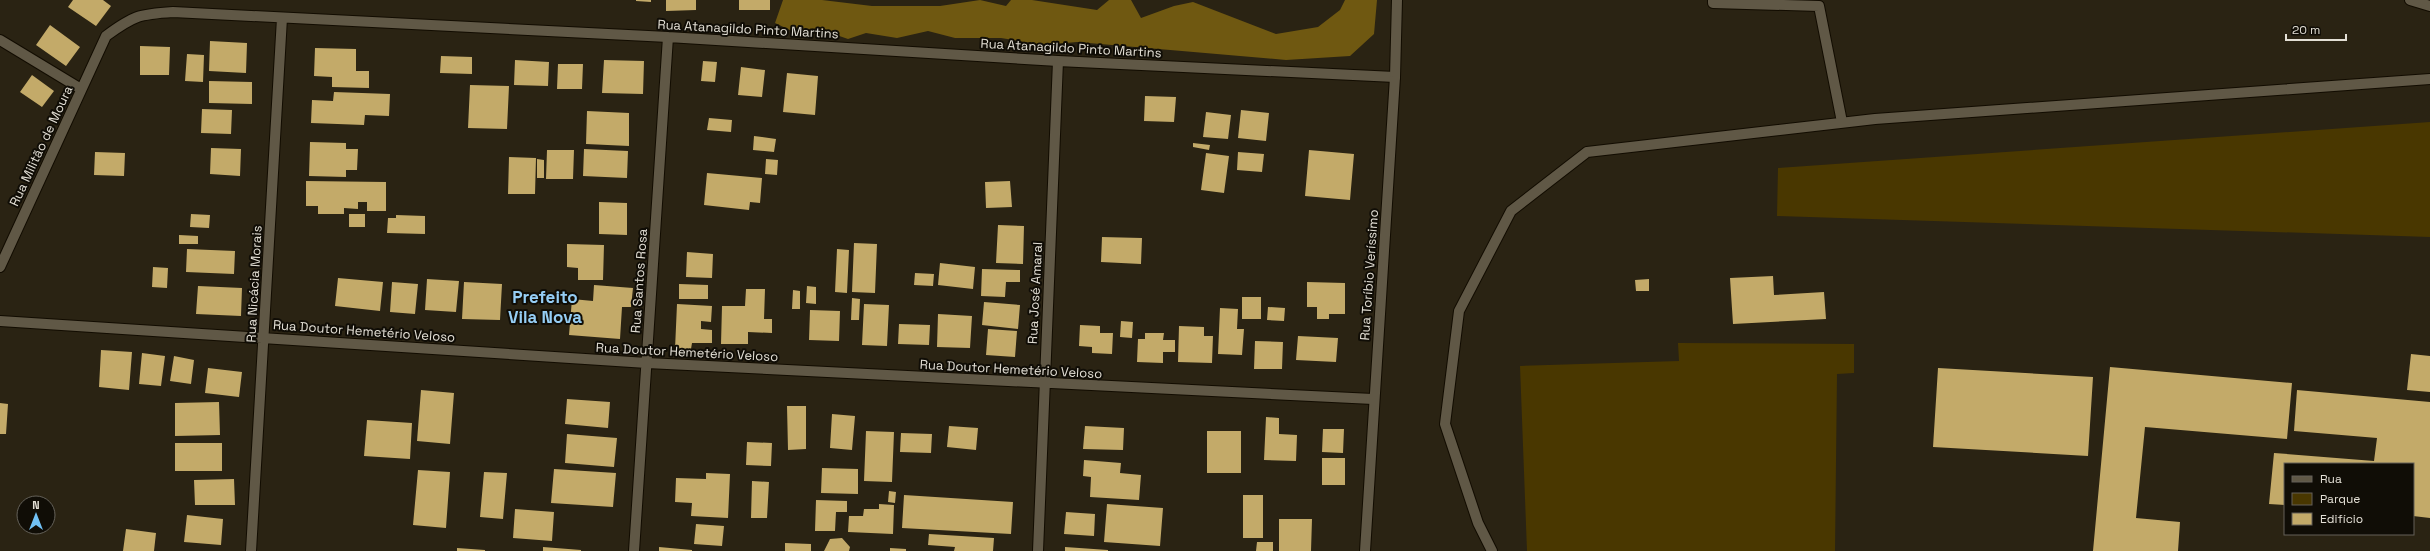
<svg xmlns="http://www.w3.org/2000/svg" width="2430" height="551" font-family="'Space Grotesk',sans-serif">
  <rect width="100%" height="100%" fill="#2a2313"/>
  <path fill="#493700" d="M2430,122V237L1777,216L1778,168Z
    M1678,343L1854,344V373L1837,374L1835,551H1527L1520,366L1679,361Z"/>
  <path fill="#6f5811" d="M783,0H822L872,6H940L980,0L1006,6L1011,0H1032L1097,10L1109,0H1131L1141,18L1174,6L1193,2L1276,34L1318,27L1340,10L1345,0H1377L1374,34L1350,56L1286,60L1077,42L1043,45L1001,38H955L928,31L897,38L866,33L848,39L822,30L792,31L775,23Z"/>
  <path fill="#c3aa69" d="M73,0H103L111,6L96,26L68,7Z
    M636,0H651V2L636,1Z
    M666,0H696V10L666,11Z
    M739,0H770V10H739Z
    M50,25L80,47L66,66L36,45Z
    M210,41L247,43L246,73L209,71Z
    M140,46L170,47L169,75H140Z
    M315,48L356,49V71H369V88L332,87V77L314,76Z
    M187,54L204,55L203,82L185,81Z
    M441,56L472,57V74L440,73Z
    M515,60L549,62L548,86L514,85Z
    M604,60L644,61L643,94L602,93Z
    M703,61L717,62L715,82L701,81Z
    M558,64H583L582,89H557Z
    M741,67L765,70L762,97L738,95Z
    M787,73L818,76L815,115L783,112Z
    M32,75L54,91L42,107L20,92Z
    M209,81L252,82V104L209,103Z
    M470,85L509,86L507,129L468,128Z
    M334,92L390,94L389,116L365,115L364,125L311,123L312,100L333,101Z
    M1145,96L1176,97L1174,122L1144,121Z
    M202,109L232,110L231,134L201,133Z
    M1241,110L1269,113L1266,141L1238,138Z
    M587,111L629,113V146L586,144Z
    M1206,112L1231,115L1228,139L1203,137Z
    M709,118L732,120L731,132L707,130Z
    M754,136L776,139L774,152L753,150Z
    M310,142L346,143V149H358L357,170H346V177L309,176Z
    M1193,143L1210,145L1209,150L1193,147Z
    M211,148L241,149L240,176L210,174Z
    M584,149L628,151L627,178L583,176Z
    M547,150H574L573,179H546Z
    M1309,150L1354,154L1350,200L1305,196Z
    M95,152L125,153L124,176L94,175Z
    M1238,152L1264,154L1262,172L1237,170Z
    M1206,153L1229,156L1224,193L1201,190Z
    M509,157L536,158L535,194H508Z
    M537,159L544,160V178H537Z
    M766,159L778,160L777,175L765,174Z
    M707,173L762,178L760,203L750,202L749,210L704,205Z
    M306,181L386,182V211H367V202H358V209L344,208V214H318V206H306Z
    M1010,181L1012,207L986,208L985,182Z
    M599,202L627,203V235L599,234Z
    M191,214L210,215L209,228L190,227Z
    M349,214H365V227H349Z
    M396,215L425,216V234L387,233L388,218H396Z
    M998,225L1024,226L1023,264L996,263Z
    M179,235L198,236V244H179Z
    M1102,237L1142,238L1141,264L1101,262Z
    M854,243L877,244L875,293L852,292Z
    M567,244L604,245L603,280H578V268L567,267Z
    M187,249L235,251L234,274L186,272Z
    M837,249L849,250L847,293L835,292Z
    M687,252L713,254L712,278L686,277Z
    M940,263L975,267L973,289L938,285Z
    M153,267L168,268L167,288L152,287Z
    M982,269L1020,270V282H1006L1005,297L981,296Z
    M915,273L934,274L933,286L914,285Z
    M1773,276L1774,295L1824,292L1826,319L1733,324L1730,278Z
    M338,278L383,282L380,311L335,306Z
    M427,279L459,281L456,312L425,310Z
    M1649,279V291H1636L1635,280Z
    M392,282L418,284L415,314L390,312Z
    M464,282L502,284L500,320L462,319Z
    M1307,282L1345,283V314H1329V319H1317V307H1307Z
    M679,284L708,285V299H679Z
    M594,285L633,288L631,307H622L620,339L569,335L572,299L593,301Z
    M198,286L242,288L241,316L196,314Z
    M807,286L816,287V304L806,303Z
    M746,289H765L764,319H772V333L748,332V344H721L722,306H745Z
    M793,290L800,291V309H792Z
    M1242,297H1261V319H1242Z
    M852,298L860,299L859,320H851Z
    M984,302L1020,305L1018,329L982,325Z
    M677,304L712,306L711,322L701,321V329L712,330V343H692L691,349H675Z
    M864,304L889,305L887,346L862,345Z
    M1268,307L1285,308L1284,321L1267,320Z
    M1220,308L1238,309L1237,329H1244L1242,355L1218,354Z
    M810,310L840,311L839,341L809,340Z
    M938,314L972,316L970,348L937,347Z
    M1121,321L1133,322L1132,338L1120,337Z
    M899,324L930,325L929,345L898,344Z
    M1080,325L1100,326V333H1113L1112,354L1092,353V347L1079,346Z
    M1179,326L1204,327V336H1213L1212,363L1178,362Z
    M988,329L1017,331L1015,357L986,355Z
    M1145,333H1164L1163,340H1175V352H1163V363L1137,362L1138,339H1145Z
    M1298,336L1338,338L1336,362L1296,360Z
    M1255,341L1283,342L1282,369H1254Z
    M101,350L132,352L129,390L99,387Z
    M142,353L165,356L161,386L139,384Z
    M2411,354L2430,356V392L2407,390Z
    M174,356L194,360L191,384L170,381Z
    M2110,367L2292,383L2287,439L2145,427L2136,518L2180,522L2178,551H2093Z
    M208,368L242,372L239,397L205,393Z
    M1938,368L2093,377L2088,456L1933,447Z
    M421,390L454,393L450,444L417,441Z
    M2297,390L2430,402V518L2413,516V464H2285V505L2269,504L2274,453L2374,461L2377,438L2294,431Z
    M567,399L610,402L608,428L565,424Z
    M219,402L220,435L175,436V403Z
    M0,403L8,404L6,434H0Z
    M787,406H806V449L788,450Z
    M832,414L855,416L852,450L830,448Z
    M1266,417L1279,418V434L1297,435L1296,461L1264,460Z
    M367,420L412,423L410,459L364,456Z
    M949,426L978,428L976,450L947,447Z
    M1085,426L1124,428L1123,450L1083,449Z
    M1323,429H1344L1343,453L1322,452Z
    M866,431L894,432L892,482L864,481Z
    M1207,431H1241V473H1207Z
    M901,433L932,434L931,453L900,452Z
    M567,434L617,438L614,467L565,463Z
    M747,442L772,443L771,466L746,465Z
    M175,443H222V471H175Z
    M1322,458H1345V485H1322Z
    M1084,460L1121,463L1120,473L1141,475L1139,500L1090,497L1091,477L1083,476Z
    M822,468L858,469V494L821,493Z
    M554,469L616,473L613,507L551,503Z
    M418,470L450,472L446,528L413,525Z
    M484,472L507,473L503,519L480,517Z
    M706,473L730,474L728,518L691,516L692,503L675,502L676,478L706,479Z
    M234,479L235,505H195L194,480Z
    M752,481L769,482L767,518H751Z
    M889,491L896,492L895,503L888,502Z
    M904,495L1013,502L1011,534L902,528Z
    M1243,495H1263V538H1243Z
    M816,500L847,501V512H836L835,531H815Z
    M879,504L894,505L893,534L848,532L849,516H863L864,509H879Z
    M1107,504L1163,508L1160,546L1104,542Z
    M515,509L554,512L552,541L513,538Z
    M1066,512L1095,514L1094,536L1064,534Z
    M187,515L223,519L221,545L184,542Z
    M1279,519H1312L1311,551H1279Z
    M696,524L724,526L722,546L694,544Z
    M126,529L156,533L154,551H123Z
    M929,534L994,538L993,551H954L955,547L928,545Z
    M842,538L850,547L849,551H824L830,539Z
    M1257,542H1273V551H1256Z
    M785,543L811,544V551H785Z
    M543,547L581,550V551H543Z
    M659,547L692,550V551H659Z
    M1065,547L1108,550V551H1065Z
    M457,548L485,550V551H457Z
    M890,548L906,549V551H890Z"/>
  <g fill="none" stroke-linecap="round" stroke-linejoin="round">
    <defs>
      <path id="street" d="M1713,0V3L1819,6L1842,122
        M2410,0L2430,6
        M0,40L81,89
        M0,267L106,36C133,16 139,14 173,12L668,37L1058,61L1395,77
        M0,321L647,363L1373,399
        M251,551L282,18
        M634,551L668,37
        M1038,551L1058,61
        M1492,551L1478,523L1445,424L1459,311L1511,211L1587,152L1875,119L2430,79"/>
      <path id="secondary" d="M1365,551L1395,77L1397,0"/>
    </defs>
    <use href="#street" stroke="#120c01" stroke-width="12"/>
    <use href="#secondary" stroke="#120c01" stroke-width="12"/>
    <use href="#street" stroke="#605846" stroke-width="10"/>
    <use href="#secondary" stroke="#605846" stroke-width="10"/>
  </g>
  <g text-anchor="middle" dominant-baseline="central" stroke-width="4" stroke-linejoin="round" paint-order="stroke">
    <g font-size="13" fill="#e3dfd5" stroke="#100d06">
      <text transform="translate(748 29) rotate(3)">Rua Atanagildo Pinto Martins</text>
      <text transform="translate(1071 48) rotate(3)">Rua Atanagildo Pinto Martins</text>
      <text transform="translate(41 146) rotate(-65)">Rua Militão de Moura</text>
      <text transform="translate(1369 275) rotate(-86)">Rua Toríbio Veríssimo</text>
      <text transform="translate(639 281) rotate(-86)">Rua Santos Rosa</text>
      <text transform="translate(254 284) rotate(-87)">Rua Nicácia Morais</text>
      <text transform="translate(1035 293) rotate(-87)">Rua José Amaral</text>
      <text transform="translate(364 331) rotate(4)">Rua Doutor Hemetério Veloso</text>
      <text transform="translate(687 352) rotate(3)">Rua Doutor Hemetério Veloso</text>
      <text transform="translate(1011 369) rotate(3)">Rua Doutor Hemetério Veloso</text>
    </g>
    <g font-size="17" font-weight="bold" fill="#96cef5" stroke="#100d06">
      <text x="545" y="297">Prefeito<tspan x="545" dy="20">Vila Nova</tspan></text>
    </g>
  </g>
  <rect x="2284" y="463" width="130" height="72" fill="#100d06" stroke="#646159"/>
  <rect x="2292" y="476" width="20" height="6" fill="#605846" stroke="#646159"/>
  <text x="2320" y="483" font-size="12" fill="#e3dfd5">Rua</text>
  <rect x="2292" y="493" width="20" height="12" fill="#493700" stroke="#646159"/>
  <text x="2320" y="503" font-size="12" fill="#e3dfd5">Parque</text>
  <rect x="2292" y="513" width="20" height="12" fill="#c3aa69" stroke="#646159"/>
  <text x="2320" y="523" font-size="12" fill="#e3dfd5">Edifício</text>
  <g transform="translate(36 515)"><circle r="19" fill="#100d06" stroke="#646159"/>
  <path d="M0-3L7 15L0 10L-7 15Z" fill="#71c1f5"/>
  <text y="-6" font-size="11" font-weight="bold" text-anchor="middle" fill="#e3dfd5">N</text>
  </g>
  <path d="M2286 34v6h60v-6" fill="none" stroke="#e3dfd5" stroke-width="2"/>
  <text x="2292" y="34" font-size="12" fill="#e3dfd5" stroke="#100d06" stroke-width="3" paint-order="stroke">20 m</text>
</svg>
